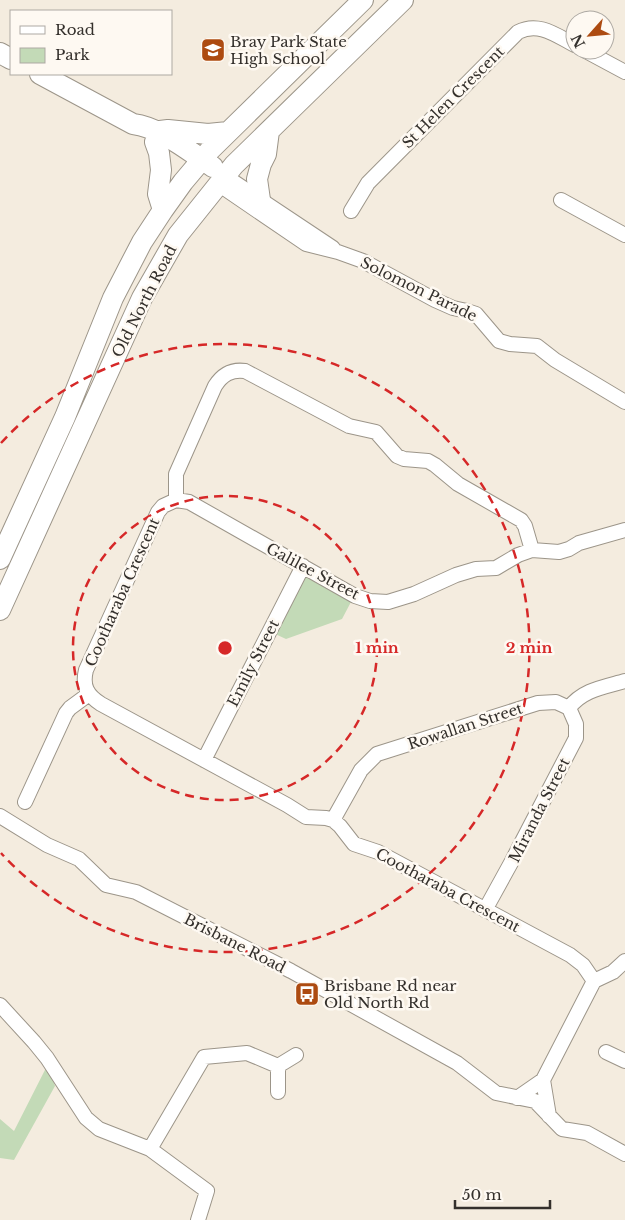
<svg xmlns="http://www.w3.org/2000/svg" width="625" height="1220" font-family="'Libre Baskerville',serif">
  <rect width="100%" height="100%" fill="#f4ecdf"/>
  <path fill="#c3dab7" d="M304,572L352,600L342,619L286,639L273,633Z
    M48,1064L55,1086L14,1160L0,1158V1119L14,1131Z"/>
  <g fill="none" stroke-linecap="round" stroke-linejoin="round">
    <defs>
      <path id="street" d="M584,50L625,72
        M225,176L333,248
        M218,184L306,244L338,252L363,261L435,300L453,308L467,311L476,314L499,341L510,344L537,346L555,360L625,402
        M561,200L625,235
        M351,211L368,183L518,32C539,21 557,36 575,45
        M176,500L189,502L355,596L370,601L388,602L414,594L456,575L476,569L496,568L518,555L532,550L559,552L569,549L579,543L625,530
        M532,550L525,526L521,520L458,484L435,465L428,461L404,459L397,456L376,432L349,426L245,371C231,369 222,375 215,386L176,474V500L163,506L158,512L86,670C82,686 87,695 101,704L287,805L306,817L326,818L333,820L340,826L354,844L378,852L570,955L583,965L594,981
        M569,708C582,690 604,687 625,681
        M204,760L303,566
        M25,802L66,713L70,708L89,694
        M0,816L47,845L79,859L106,885L136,892L291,971L457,1063L496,1093L535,1101L562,1129L587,1133L625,1154
        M333,820L361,770L377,754L538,703L556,702L569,708
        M485,910L512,861L576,738V724L569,708
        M0,1005L34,1042L47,1058L86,1118L99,1129L150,1149L207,1191L198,1220
        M606,1052L625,1061
        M543,1080L549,1116
        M278,1092V1066L296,1055
        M517,1098L543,1080L594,981L613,972L625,961
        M150,1149L204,1057L247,1053L278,1066"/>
      <path id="secondary" d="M0,53L11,59
        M40,74L133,124C160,127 190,152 213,167
        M160,131L168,130L208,134L228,132
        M155,142L159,153L161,170L158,194L163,210
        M260,200L257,179L261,164L266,154L269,131
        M0,559L65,417L113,298L142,242L163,210L183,182L210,150L363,0
        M0,610L142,298L178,235L234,165L403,0"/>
    </defs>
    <use href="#street" stroke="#9c9589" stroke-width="16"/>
    <use href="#secondary" stroke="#9c9589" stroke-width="22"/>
    <use href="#street" stroke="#fff" stroke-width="14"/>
    <use href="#secondary" stroke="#fff" stroke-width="20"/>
  </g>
  <g fill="none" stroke="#d62828" stroke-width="2.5" stroke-dasharray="9 6">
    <circle cx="225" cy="648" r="152"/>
    <path d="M1 443A304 304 0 1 1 1 853"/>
  </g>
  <defs>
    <symbol id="school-square" viewBox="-11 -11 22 22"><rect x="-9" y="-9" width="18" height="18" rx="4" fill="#ad4b11" stroke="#fef9f2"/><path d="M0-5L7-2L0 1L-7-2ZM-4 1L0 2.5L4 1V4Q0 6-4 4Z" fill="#fff"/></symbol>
    <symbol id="bus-square" viewBox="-11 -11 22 22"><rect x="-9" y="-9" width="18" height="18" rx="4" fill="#ad4b11" stroke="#fef9f2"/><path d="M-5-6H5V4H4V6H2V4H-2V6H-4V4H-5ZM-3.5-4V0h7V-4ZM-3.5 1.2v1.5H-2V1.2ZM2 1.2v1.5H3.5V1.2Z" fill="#fff"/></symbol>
  </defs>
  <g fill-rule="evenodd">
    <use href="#school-square" x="199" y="36" width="28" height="28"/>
    <use href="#bus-square" x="293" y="980" width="28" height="28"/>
  </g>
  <g text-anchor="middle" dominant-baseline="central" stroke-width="5" stroke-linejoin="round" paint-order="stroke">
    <g font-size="15" fill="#34302c" stroke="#fef9f2" text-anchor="start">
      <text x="230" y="41">Bray Park State<tspan x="230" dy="17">High School</tspan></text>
      <text x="324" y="985">Brisbane Rd near<tspan x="324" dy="17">Old North Rd</tspan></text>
    </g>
    <g font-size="15" fill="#34302c" stroke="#fef9f2">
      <text transform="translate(453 97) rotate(-45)">St Helen Crescent</text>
      <text transform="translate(419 289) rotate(26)">Solomon Parade</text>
      <text transform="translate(144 301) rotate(-63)">Old North Road</text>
      <text transform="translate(313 571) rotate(28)">Galilee Street</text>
      <text transform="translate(122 592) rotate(-66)">Cootharaba Crescent</text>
      <text transform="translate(253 663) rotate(-63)">Emily Street</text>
      <text transform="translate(465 726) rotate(-18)">Rowallan Street</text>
      <text transform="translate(539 810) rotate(-63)">Miranda Street</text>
      <text transform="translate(448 890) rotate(28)">Cootharaba Crescent</text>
      <text transform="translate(235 943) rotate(27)">Brisbane Road</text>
    </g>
  </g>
  <circle cx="225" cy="648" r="8" fill="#d62828" stroke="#fef9f2" stroke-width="2.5"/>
  <g font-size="15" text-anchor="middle" font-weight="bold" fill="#d62828" stroke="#fef9f2" stroke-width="5" stroke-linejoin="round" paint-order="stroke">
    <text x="377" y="653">1 min</text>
    <text x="529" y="653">2 min</text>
  </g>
  <rect x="10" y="10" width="162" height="65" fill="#fef9f2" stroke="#ada9a3"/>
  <rect x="20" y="26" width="25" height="8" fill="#ffffff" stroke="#ada9a3"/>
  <text x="55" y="35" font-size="15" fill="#34302c">Road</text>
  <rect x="20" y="48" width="25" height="15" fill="#c3dab7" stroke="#ada9a3"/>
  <text x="55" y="60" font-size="15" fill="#34302c">Park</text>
  <g transform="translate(590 35) rotate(243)"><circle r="24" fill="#fef9f2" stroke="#ada9a3"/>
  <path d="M0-4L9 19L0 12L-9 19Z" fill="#ad4b11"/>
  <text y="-8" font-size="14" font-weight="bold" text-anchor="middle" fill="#34302c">N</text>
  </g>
  <path d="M455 1200v8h95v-8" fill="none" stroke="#34302c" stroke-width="2.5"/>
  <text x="462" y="1200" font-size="15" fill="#34302c" stroke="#fef9f2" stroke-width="4" paint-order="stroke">50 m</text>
</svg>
